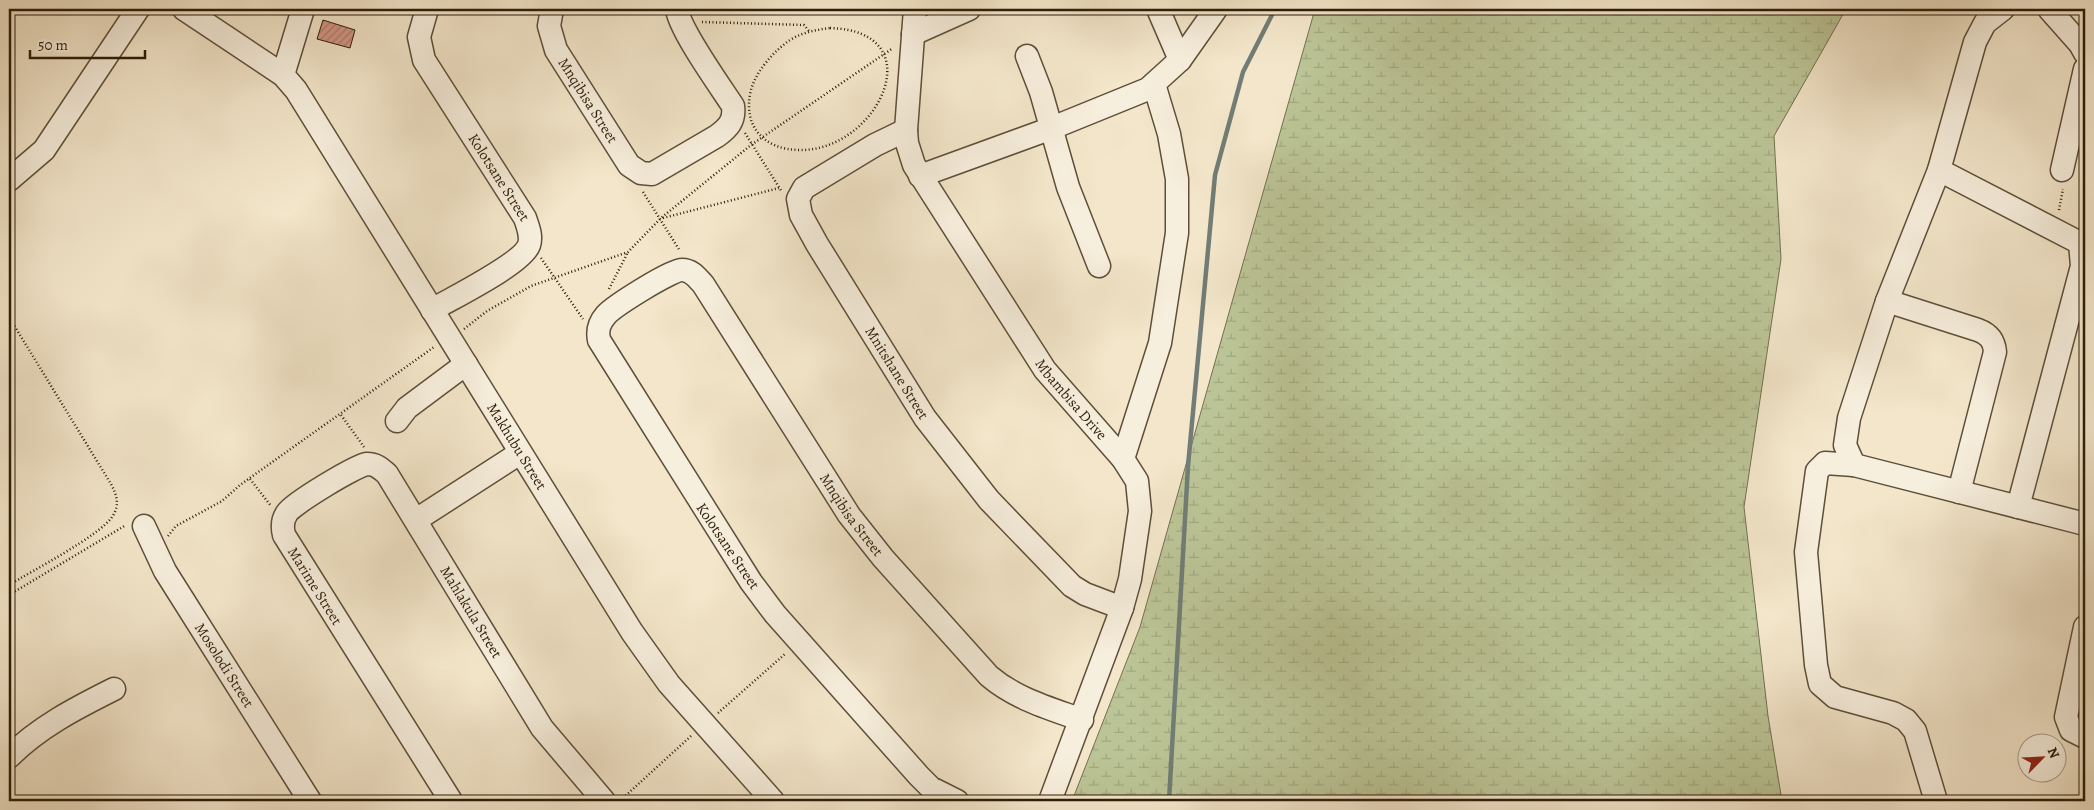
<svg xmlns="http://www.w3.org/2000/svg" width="2094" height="810" font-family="Alegreya,serif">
  <defs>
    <pattern id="wetland-marsh" width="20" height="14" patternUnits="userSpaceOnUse" patternTransform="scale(1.25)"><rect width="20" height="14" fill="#bbc496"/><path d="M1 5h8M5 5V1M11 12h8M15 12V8" fill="none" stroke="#a1a880"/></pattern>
    <pattern id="building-hatch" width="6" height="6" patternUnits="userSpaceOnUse" patternTransform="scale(1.25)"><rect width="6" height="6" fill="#d49785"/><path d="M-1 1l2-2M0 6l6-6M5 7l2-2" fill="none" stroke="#ac7b6b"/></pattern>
  </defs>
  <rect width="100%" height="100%" fill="#f3e6ca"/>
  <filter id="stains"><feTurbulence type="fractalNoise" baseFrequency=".004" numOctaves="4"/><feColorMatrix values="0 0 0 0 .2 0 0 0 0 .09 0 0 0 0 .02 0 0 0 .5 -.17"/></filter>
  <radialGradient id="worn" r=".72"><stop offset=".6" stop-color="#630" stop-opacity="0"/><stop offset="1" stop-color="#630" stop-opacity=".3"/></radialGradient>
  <path fill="url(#wetland-marsh)" stroke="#747050" d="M1315,9H1846L1774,136L1781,259L1744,507L1768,716L1782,801H1072L1140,627Z"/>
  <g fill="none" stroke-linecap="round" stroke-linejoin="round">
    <path stroke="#717d76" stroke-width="4.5" d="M1169,801L1188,466L1215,175L1243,72L1275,9"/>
  </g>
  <path fill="url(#building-hatch)" stroke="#2d1d09" d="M323,20L355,30L350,48L317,39Z"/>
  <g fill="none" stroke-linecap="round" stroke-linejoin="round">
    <defs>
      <g id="minor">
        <path id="s1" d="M184,9L283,75L296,90L632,632L669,684L773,801"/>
        <path id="s2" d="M427,9L419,37L424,60L525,218C528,227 532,236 529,245C522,264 452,298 432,310"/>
        <path id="s3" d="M552,9L549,26L556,50L629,165L641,173L652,174L717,136C728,128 735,121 733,106C720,86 679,29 677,9"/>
        <path id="s4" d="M915,9L906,130L907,143L914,165L1045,370L1123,459L1137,481L1140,511L1130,579L1122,608L1050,801"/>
        <path d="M1158,9L1180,60"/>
        <path d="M2049,9L2080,44L2085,53"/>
        <path d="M913,34L969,9"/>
        <path d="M1027,56L1041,92L1068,187L1099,266"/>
        <path d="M283,75L303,9"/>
        <path id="s5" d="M906,130L875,145L804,188L798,199L801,215L817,244L925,418L989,500L1072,586L1085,594L1122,608"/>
        <path d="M1939,170L2080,243"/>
        <path d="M2062,170L2085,69"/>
        <path d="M920,176L1052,128L1148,89L1180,60L1216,9"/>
        <path d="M9,180L44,150L138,9"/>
        <path d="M1887,301L1978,330C1989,334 1994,340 1995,352L1959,492"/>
        <path d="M397,421L407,408L466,364"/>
        <path d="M1123,459L1160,343L1177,233V179L1169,134L1154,84"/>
        <path d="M1854,465L1845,445L1849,418L1887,301L1939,170L1975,42L1985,23L2003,9"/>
        <path d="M2018,507L2082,266L2080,243L2085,239"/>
        <path d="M416,520L520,453"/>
        <path id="s6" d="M144,526L165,571L310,801"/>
        <path d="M2085,627L2066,717L2071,730L2085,737"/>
        <path d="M9,757C39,727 76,708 114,689"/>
        <path id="s7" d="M451,801L284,535C282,527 282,520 287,513C292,504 357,465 367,464C376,464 380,468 387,474L542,728L604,801"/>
        <path id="s8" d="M957,801L931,788L919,776L775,614L751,582L599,340C597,330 599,323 606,315C614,306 671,270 682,270C692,270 697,278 703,284L849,515L883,558L989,676C1016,699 1049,708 1082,720"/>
        <path d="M1936,801L1915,731L1906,720L1893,713L1835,697L1820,684L1816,665L1806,552L1817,471L1825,463L1854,465L2085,524"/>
      </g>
    </defs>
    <use href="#minor" stroke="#5e4f39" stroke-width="25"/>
    <path stroke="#2d1d09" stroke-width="2.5" stroke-dasharray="1 2.5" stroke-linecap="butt" d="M702,22L804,25L809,31
      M830,28C935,31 878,151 800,150C764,150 742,126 751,90C756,71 774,51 790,40C803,32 816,30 830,28Z
      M745,133L782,192
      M643,192L680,251
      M2059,210L2063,189
      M663,218L779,188
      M541,258L583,319
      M609,289L628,252
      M9,317L111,484C117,495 120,506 112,517C99,536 32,571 9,585
      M464,329L487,311L531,286L628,252L661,218L751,145L893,48
      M341,415L364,447
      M250,479L271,506
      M168,536L176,526L222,501L240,485L434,347
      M9,595L126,525
      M718,713L785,654
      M623,798L691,736"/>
    <use href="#minor" stroke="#f7efdd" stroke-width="22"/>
  </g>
  <g text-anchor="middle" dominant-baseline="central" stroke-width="4.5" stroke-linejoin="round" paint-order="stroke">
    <g font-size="15" fill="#2d1d09" stroke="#f7efdd">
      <text stroke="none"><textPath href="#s3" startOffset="102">Mnqibisa Street</textPath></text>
      <text stroke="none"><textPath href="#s2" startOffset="192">Kolotsane Street</textPath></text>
      <text stroke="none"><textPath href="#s5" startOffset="331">Mnitshane Street</textPath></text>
      <text stroke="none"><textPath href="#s4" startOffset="440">Mbambisa Drive</textPath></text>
      <text stroke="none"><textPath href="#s1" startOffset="558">Makhubu Street</textPath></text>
      <text stroke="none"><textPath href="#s8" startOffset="1005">Mnqibisa Street</textPath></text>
      <text transform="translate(728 546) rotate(56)">Kolotsane Street</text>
      <text transform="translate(315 586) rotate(58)">Marime Street</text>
      <text stroke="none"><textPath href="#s7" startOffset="616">Mahlakula Street</textPath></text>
      <text stroke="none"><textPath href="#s6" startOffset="161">Mosolodi Street</textPath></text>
    </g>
  </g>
  <rect width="2094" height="810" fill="none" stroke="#f3e6ca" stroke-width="30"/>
  <rect x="10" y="10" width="2074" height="790" fill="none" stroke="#2d1d09" stroke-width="2.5"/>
  <rect x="15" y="15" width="2064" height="780" fill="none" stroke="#2d1d09"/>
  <g transform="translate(2042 758) rotate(66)"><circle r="24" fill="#f7efdd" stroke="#a69b88"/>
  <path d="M0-4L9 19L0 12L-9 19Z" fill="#8f2418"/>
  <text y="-8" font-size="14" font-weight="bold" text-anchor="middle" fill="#2d1d09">N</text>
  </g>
  <path d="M30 50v8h115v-8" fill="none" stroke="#2d1d09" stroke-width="2.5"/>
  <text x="38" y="50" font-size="15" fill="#2d1d09" stroke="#f7efdd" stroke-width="4" paint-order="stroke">50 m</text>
  <rect width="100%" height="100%" filter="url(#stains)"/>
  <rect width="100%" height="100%" fill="url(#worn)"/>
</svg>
